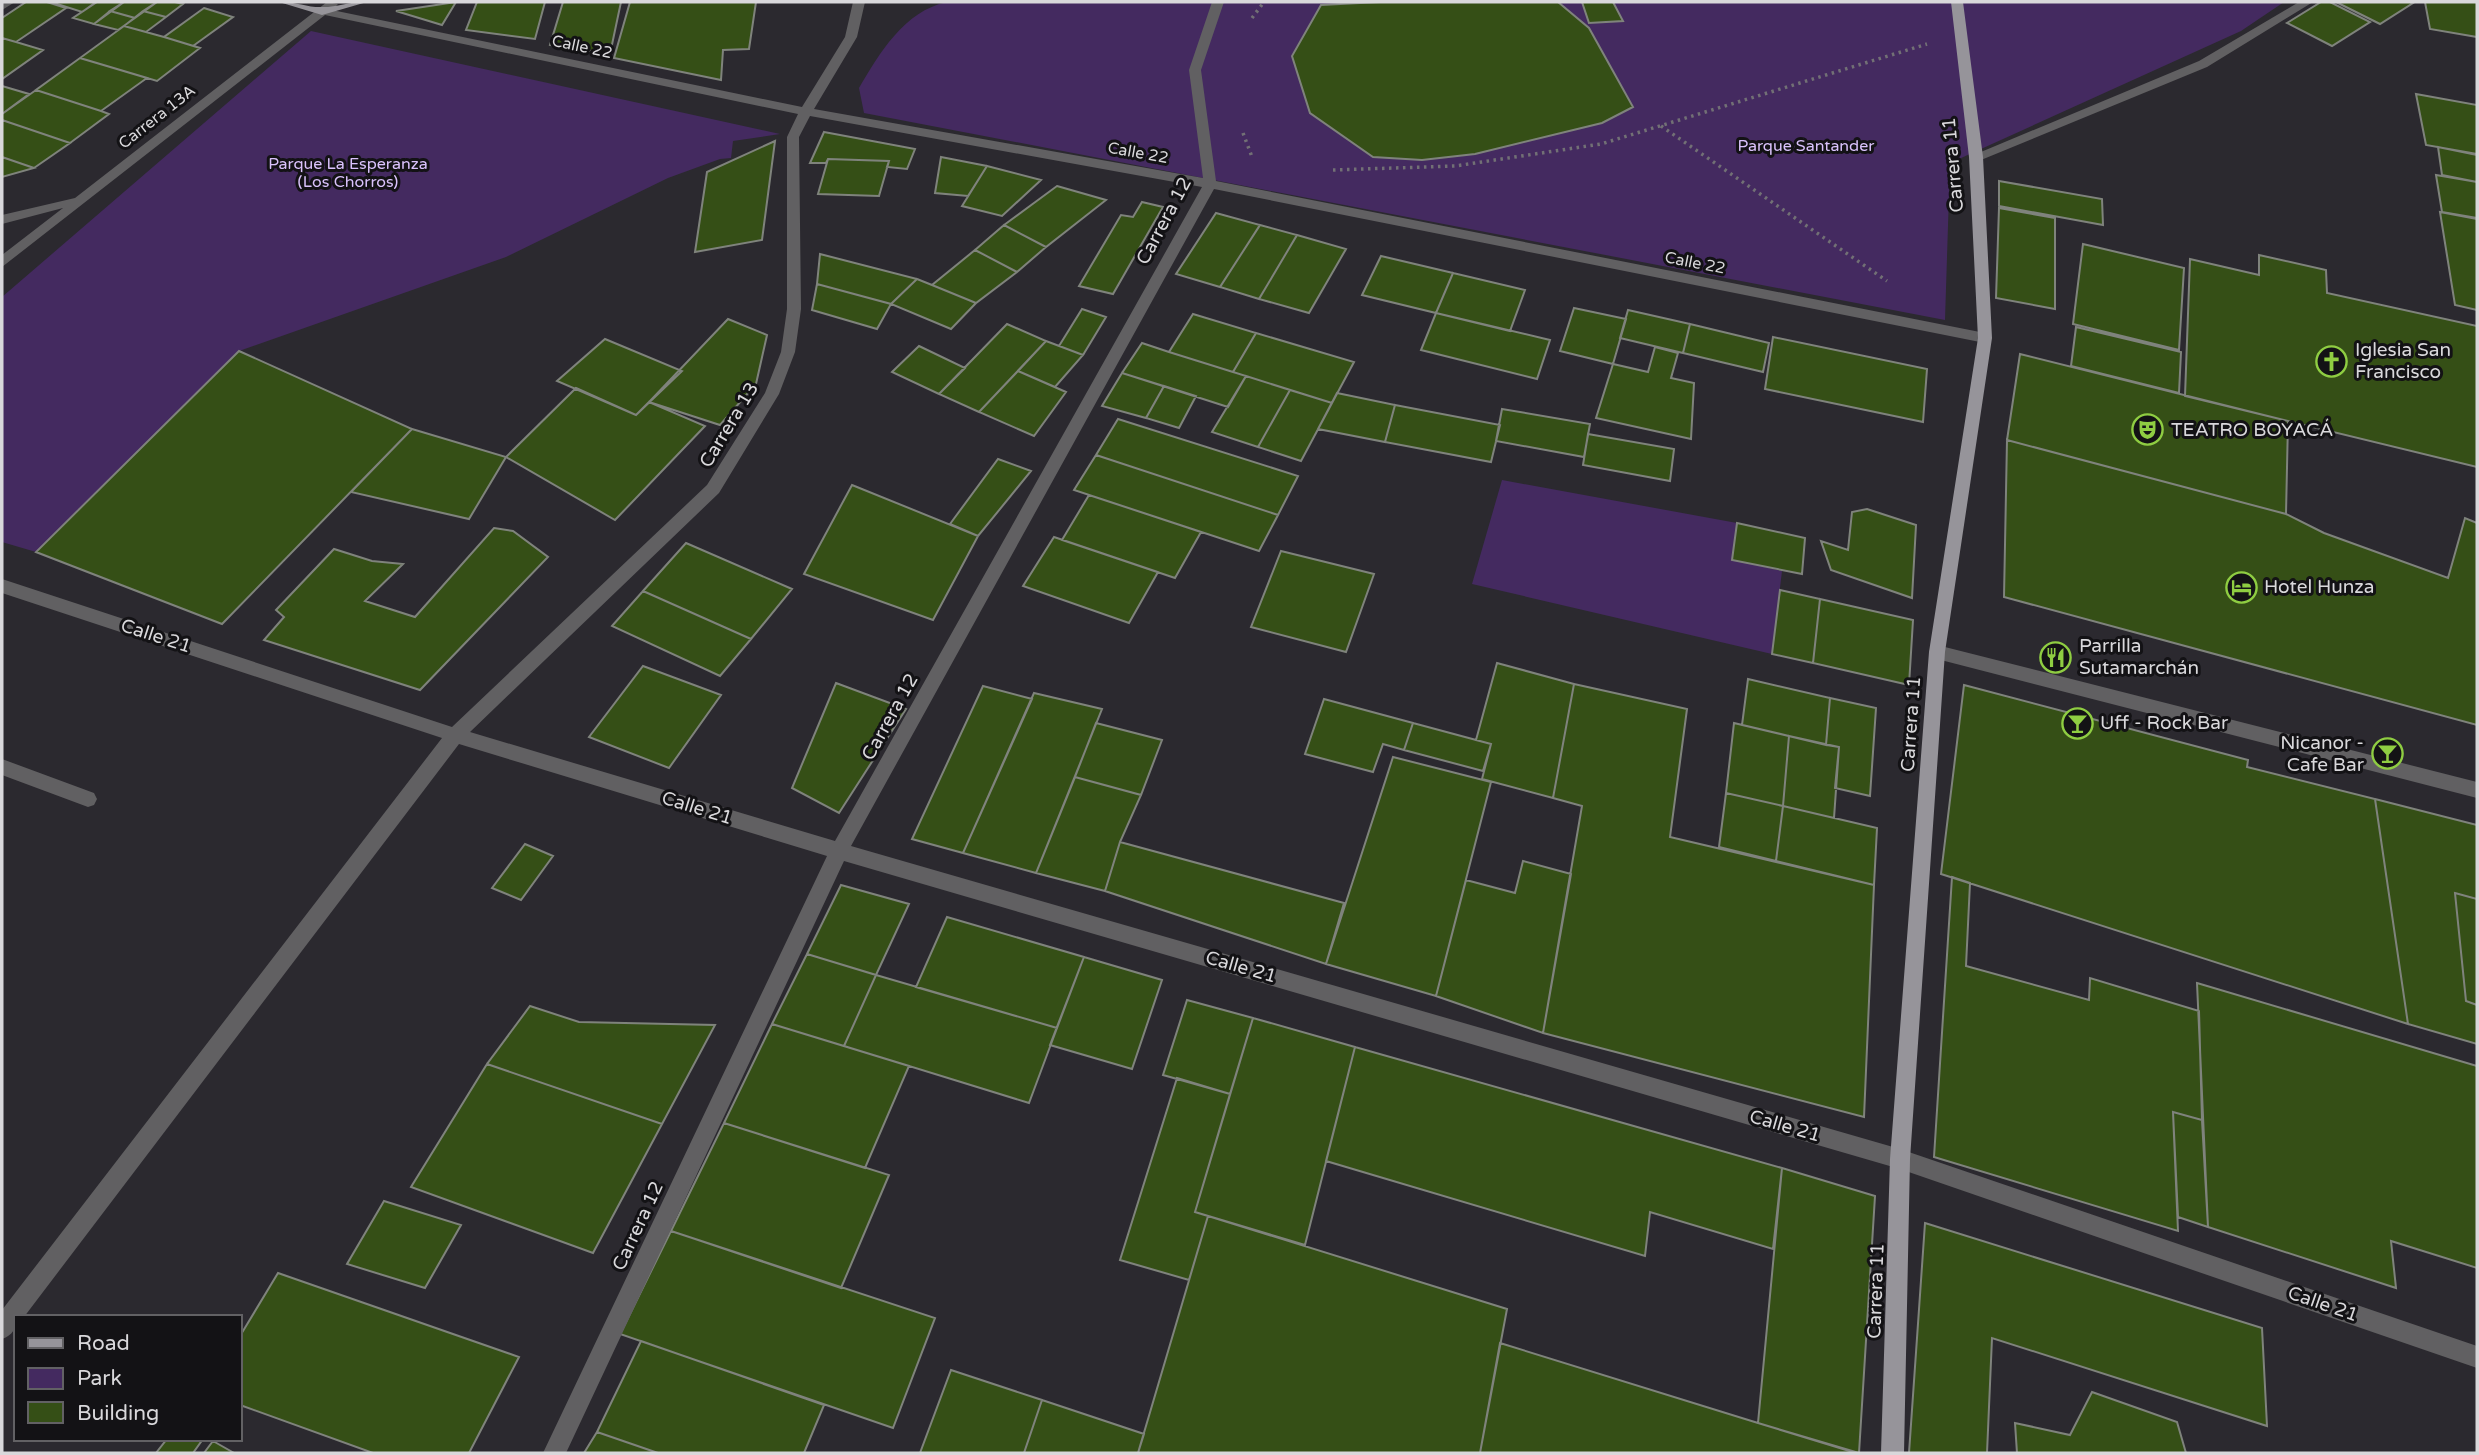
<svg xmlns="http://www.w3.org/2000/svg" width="2479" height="1455" font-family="'Varela Round',sans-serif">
  <rect width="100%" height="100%" fill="#2b292f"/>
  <path fill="#442a60" d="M947,2H2284L2241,31L1950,163L1945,320L864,113L859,88C879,54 904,11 947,2Z
    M311,31L780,134L733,141L731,158L720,159L668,178L506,257L239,351L36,552L2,542V297Z
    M1502,480L1737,523L1733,560L1782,571L1772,654L1472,584Z"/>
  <path fill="#354f16" stroke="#7f837c" stroke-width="2" d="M26,2H47L66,8L16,42L2,38V18Z
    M51,2H96L82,12Z
    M97,2H124L94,24L73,18Z
    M124,2H157L135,18L110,11Z
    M157,2H175L183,4L166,17L143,11Z
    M456,2L442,25L396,11Z
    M477,2H545L535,39L466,30Z
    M563,2H621L610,54L550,45Z
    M630,2H756L749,49L723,50L721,80L614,58Z
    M1380,2H1558L1589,28L1633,107L1602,123L1475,154L1422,160L1373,157L1310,113L1292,56L1321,5Z
    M1582,2H1613L1623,21L1589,23Z
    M2321,2H2330L2370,22L2332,46L2287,23Z
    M2336,2H2410L2413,3L2380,24Z
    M2425,2H2477V37L2430,29Z
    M204,8L233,17L193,46L164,37Z
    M110,11L135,18L118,30L94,24Z
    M143,11L166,17L146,32L124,26Z
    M124,26L164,37L200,48L157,81L80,58Z
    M2,38L16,42L43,50L2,79Z
    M80,58L147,78L101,111L36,90Z
    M2,86L29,94L2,114Z
    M36,90L101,111L109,114L70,143L2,120V114Z
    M2416,94L2477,105V154L2426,145Z
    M2,120L70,143L34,168L2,157Z
    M824,132L915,149L907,169L887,167L889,161L828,159L826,163H810Z
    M775,141L762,240L695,252L707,172Z
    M2438,147L2477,155V182L2442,175Z
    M2,157L34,168L2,177Z
    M941,157L987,166L968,196L935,193Z
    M828,159L889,161L879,196L818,194Z
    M987,166L1041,180L1002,216L962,206Z
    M2436,175L2477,182V218L2442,212Z
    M1999,181L2102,199L2103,225L1999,206Z
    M1057,186L1106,200L1046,247L1004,225Z
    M1142,202L1163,207L1113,294L1079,286L1121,215L1133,217Z
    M1999,208L2055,218V309L1996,298Z
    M2440,212L2477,219V310L2455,305Z
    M1216,213L1260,225L1220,287L1176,274Z
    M1004,225L1046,247L1017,272L975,250Z
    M1260,225L1297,235L1259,299L1220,287Z
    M1297,235L1346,249L1309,313L1259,299Z
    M2083,244L2184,268L2179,350L2073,324Z
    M975,250L1017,272L976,303L932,285Z
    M820,254L917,279L891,304L817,284Z
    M2259,255L2326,270L2327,293L2477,326V467L2185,396L2190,259L2259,275Z
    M1381,256L1453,273L1436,313L1362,295Z
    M1453,273L1525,290L1510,331L1436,313Z
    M917,279L932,285L976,303L951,329L891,304Z
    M817,284L891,304L877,329L812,310Z
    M1574,308L1626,319L1613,364L1560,351Z
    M1082,309L1106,317L1083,355L1059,346Z
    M1628,310L1690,324L1683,353L1620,338Z
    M1436,313L1550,340L1537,379L1421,350Z
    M1193,314L1256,333L1233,372L1169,352Z
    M728,319L767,335L756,384L720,425L649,402Z
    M1007,324L1046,341L979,412L939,394Z
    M1690,324L1769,343L1763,372L1683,353Z
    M2076,327L2181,352L2179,393L2071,366Z
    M1256,333L1354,362L1332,403L1233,372Z
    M1773,337L1927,369L1923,422L1765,389Z
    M605,339L682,371L636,415L557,381Z
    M1046,341L1083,355L1055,387L1018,371Z
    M1142,343L1169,352L1246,376L1228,407L1122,373Z
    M919,346L965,368L939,394L892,372Z
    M1655,347L1678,353L1671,378L1694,383L1691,439L1596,418L1613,364L1648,372Z
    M239,351L412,429L222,624L36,552Z
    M2020,354L2288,421L2286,514L2007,440Z
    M1018,371L1066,392L1034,436L979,412Z
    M1122,373L1164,386L1146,418L1102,406Z
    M1246,376L1290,390L1258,447L1212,432Z
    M1164,386L1196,396L1179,428L1146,418Z
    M576,388L636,415L649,402L705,426L615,520L506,457Z
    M1290,390L1332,403L1301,461L1258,447Z
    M1337,393L1395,405L1385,442L1318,429Z
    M1395,405L1500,425L1491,462L1385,442Z
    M1502,409L1590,424L1584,457L1496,441Z
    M1118,419L1298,476L1278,515L1096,455Z
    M412,429L506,457L469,519L351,492Z
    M1588,434L1674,449L1670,481L1583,465Z
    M2007,440L2286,514L2324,533L2448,578L2465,518L2477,523V725L2004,597Z
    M1096,455L1278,515L1259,551L1074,490Z
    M998,459L1031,471L978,536L950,524Z
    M852,485L978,536L933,620L804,574Z
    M1089,495L1201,532L1175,578L1062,540Z
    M1867,509L1916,525L1912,598L1831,570L1821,541L1848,550L1852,512Z
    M1737,523L1805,538L1802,574L1732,560Z
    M494,528L513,531L548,557L420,690L264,640L284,617L276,610L334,549L372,561L403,564L365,601L415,617Z
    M1054,537L1158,572L1129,623L1023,586Z
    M686,543L792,589L751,639L643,591Z
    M1281,551L1374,574L1346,652L1251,627Z
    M1780,590L1820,599L1813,663L1772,654Z
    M643,591L751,639L720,676L612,626Z
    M1820,599L1913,620L1909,685L1813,663Z
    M1497,663L1574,684L1553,798L1482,779L1491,744L1476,740Z
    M643,666L721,695L669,768L589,737Z
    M1748,679L1830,698L1826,745L1742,725Z
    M836,683L906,709L839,813L792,788Z
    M1574,684L1687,709L1670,837L1874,885L1864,1117L1543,1033L1582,806L1553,798Z
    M1964,685L2248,760L2247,767L2375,799L2408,1024L1941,874Z
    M983,686L1032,699L963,853L912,839Z
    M1034,693L1102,709L1036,873L963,853Z
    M1830,698L1876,708L1870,796L1835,788L1839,747L1826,745Z
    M1324,699L1413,723L1404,750L1383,744L1373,772L1305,754Z
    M1096,723L1162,740L1141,795L1075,777Z
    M1413,723L1491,744L1483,771L1404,750Z
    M1734,723L1789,736L1783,806L1726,793Z
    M1789,736L1839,747L1834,818L1783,806Z
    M1393,757L1491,782L1436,996L1326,964Z
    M1075,777L1141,795L1120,842L1105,891L1036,873Z
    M1726,793L1783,806L1776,861L1719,847Z
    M2375,799L2477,825V1044L2408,1024Z
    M1783,806L1877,828L1874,885L1776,861Z
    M1120,842L1344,903L1326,964L1105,891Z
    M525,844L553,856L521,900L492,888Z
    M1523,861L1571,874L1543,1033L1436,996L1466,880L1515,893Z
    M1952,877L1970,883L1966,966L2089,1000L2090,978L2199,1011L2202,1120L2173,1112L2178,1231L1934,1157Z
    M841,885L909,904L876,975L807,954Z
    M2455,893L2477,899V1005L2466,1001Z
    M947,917L1084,957L1057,1028L916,987Z
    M807,954L876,975L844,1046L772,1024Z
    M1084,957L1162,980L1132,1069L1050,1045Z
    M876,975L1057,1028L1029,1103L844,1046Z
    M2197,983L2477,1066V1268L2391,1241L2396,1288L2208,1227Z
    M1187,1000L1253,1018L1230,1094L1163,1075Z
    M530,1006L579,1022L715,1025L662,1124L487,1064Z
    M1253,1018L1355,1047L1305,1245L1195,1212Z
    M772,1024L909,1066L865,1168L724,1123Z
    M1355,1047L1782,1168L1773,1249L1650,1212L1645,1256L1326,1161Z
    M487,1064L662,1124L593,1253L411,1187Z
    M1177,1078L1230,1094L1195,1212L1208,1216L1189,1280L1120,1260Z
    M2173,1112L2202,1120L2208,1227L2178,1217Z
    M724,1123L889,1175L841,1288L671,1231Z
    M1782,1168L1875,1196L1859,1453L1758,1423Z
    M384,1201L461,1225L425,1288L347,1264Z
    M1208,1216L1507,1309L1480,1453H1138Z
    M1925,1223L2262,1328L2267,1426L1992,1338L1987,1453H1909Z
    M671,1231L935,1318L893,1428L620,1334Z
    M278,1273L519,1357L469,1453H373L240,1405V1336Z
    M641,1341L824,1405L804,1453H658L597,1432Z
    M1500,1343L1758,1423L1856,1453H1480Z
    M951,1370L1042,1400L1024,1453H920Z
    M2092,1392L2177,1422L2186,1453H2017L2015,1423L2070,1435Z
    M1042,1400L1144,1434L1138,1453H1024Z
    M597,1432L658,1453H584Z
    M167,1439H203L193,1453H156Z
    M213,1441L234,1453H204Z"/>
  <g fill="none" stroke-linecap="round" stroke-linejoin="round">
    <path stroke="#727075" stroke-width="3.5" stroke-dasharray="2.5 4.5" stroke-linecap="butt" d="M1252,18L1264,2
      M1661,126L1887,281
      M1243,133L1252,157
      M1333,170L1455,166L1601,144L1927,44"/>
    <path fill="#616062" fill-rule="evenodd" d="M2,2H15L2,10Z
      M327,2L338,4L332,10L802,107L845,37L853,2H865L857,37L814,109L1203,178L1189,70L1212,2H1224L1201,70L1216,181L1990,334V342L1985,343L1214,189L851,846L1900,1149L2477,1346V1368L1900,1169L844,861L566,1453H543L827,856L459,744L24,1317H16C16,1329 13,1335 2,1339V1310L442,738L2,593V579L452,727L707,485L765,393L781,352L787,309V137L798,114L325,15L2,267V255L63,208L2,224V215L75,198ZM810,116L1202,187L835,841L470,732L719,493L779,394L795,352L801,309L799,137Z
      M2299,2H2313L2207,67L1981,160L1976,161L1969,157L2199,61Z
      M1937,645L2477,782V798L1937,659L1931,657L1929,652L1931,647Z
      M2,759L94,793L97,799L94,805L88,807L2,775Z"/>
    <path fill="#96949a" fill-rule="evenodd" d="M279,2C294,1 309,8 323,7C338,7 352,1 367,2L322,15Z
      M1951,2H1963L1983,157L1992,338L1945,652L1910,1159L1904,1453H1881L1890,1159L1929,652L1978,338L1969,157Z"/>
  </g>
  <defs>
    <symbol id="church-ring" viewBox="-11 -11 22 22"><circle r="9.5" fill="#131215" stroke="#8fcd42" stroke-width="1.5"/><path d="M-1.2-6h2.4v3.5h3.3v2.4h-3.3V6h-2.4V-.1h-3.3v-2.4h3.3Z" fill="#8fcd42"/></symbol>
    <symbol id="theatre-ring" viewBox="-11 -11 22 22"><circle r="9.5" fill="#131215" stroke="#8fcd42" stroke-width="1.5"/><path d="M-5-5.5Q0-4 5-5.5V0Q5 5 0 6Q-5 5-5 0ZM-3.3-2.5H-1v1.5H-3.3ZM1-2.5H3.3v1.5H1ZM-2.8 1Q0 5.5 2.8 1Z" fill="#8fcd42"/></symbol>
    <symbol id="hotel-ring" viewBox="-11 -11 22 22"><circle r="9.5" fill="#131215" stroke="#8fcd42" stroke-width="1.5"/><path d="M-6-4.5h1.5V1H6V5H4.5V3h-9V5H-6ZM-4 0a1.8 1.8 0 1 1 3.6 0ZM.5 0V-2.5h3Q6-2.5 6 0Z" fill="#8fcd42"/></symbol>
    <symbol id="restaurant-ring" viewBox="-11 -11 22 22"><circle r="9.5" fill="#131215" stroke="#8fcd42" stroke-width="1.5"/><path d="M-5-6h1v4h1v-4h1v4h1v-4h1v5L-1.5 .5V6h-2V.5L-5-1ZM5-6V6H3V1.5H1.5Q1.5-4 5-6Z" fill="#8fcd42"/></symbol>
    <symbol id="bar-ring" viewBox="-11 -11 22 22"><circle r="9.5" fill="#131215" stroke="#8fcd42" stroke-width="1.5"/><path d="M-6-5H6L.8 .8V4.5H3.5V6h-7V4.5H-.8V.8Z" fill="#8fcd42"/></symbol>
  </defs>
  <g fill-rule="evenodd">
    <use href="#church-ring" x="2314" y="344" width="35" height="35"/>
    <use href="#theatre-ring" x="2130" y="412" width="35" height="35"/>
    <use href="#hotel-ring" x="2224" y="570" width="35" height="35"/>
    <use href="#restaurant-ring" x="2038" y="640" width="35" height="35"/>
    <use href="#bar-ring" x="2060" y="706" width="35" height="35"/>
    <use href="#bar-ring" x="2370" y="736" width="35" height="35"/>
  </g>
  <g text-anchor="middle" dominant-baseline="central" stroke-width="6" stroke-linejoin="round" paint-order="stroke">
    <g font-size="16" fill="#d9d8db" stroke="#131215">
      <text transform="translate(582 47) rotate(12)">Calle 22</text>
      <text transform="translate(157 117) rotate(-38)">Carrera 13A</text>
      <text transform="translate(1138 153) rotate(10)">Calle 22</text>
      <text transform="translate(1695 263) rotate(11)">Calle 22</text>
    </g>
    <g font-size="16" fill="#dac2fc" stroke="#131215">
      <text x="1806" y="146">Parque Santander</text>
      <text x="348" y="164">Parque La Esperanza<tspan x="348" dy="18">(Los Chorros)</tspan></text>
    </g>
    <g font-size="19" fill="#d9d8db" stroke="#131215">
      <text transform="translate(1953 165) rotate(-95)">Carrera 11</text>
      <text transform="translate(1164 221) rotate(-62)">Carrera 12</text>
      <text transform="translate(729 425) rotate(-59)">Carrera 13</text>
      <text transform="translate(156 636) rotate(18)">Calle 21</text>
      <text transform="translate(890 717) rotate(-61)">Carrera 12</text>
      <text transform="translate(1911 724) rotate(-86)">Carrera 11</text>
      <text transform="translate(697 808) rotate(17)">Calle 21</text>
      <text transform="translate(1241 967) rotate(16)">Calle 21</text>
      <text transform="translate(1785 1126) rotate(16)">Calle 21</text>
      <text transform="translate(638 1226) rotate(-65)">Carrera 12</text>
      <text transform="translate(1876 1291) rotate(-88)">Carrera 11</text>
      <text transform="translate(2323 1304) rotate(19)">Calle 21</text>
    </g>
    <g font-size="19" fill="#d9d8db" stroke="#131215" text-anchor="start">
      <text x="2355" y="350">Iglesia San<tspan x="2355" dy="22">Francisco</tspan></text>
      <text x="2171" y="430">TEATRO BOYACÁ</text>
      <text x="2264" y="587">Hotel Hunza</text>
      <text x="2079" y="646">Parrilla<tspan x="2079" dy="22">Sutamarchán</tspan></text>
      <text x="2100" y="723">Uff - Rock Bar</text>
      <text x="2364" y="743" text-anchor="end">Nicanor -<tspan x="2364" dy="22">Cafe Bar</tspan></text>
    </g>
  </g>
  <rect width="2479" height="1455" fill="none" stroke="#d9d8db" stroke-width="7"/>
  <rect x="14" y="1315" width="228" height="126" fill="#131215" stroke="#626164" stroke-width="2"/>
  <rect x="28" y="1338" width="35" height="10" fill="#96949a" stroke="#626164" stroke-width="2"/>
  <text x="77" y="1350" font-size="21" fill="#d9d8db">Road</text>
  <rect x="28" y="1368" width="35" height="21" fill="#442a60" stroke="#626164" stroke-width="2"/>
  <text x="77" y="1385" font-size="21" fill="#d9d8db">Park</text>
  <rect x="28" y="1402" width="35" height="21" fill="#354f16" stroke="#626164" stroke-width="2"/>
  <text x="77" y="1420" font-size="21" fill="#d9d8db">Building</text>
</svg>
